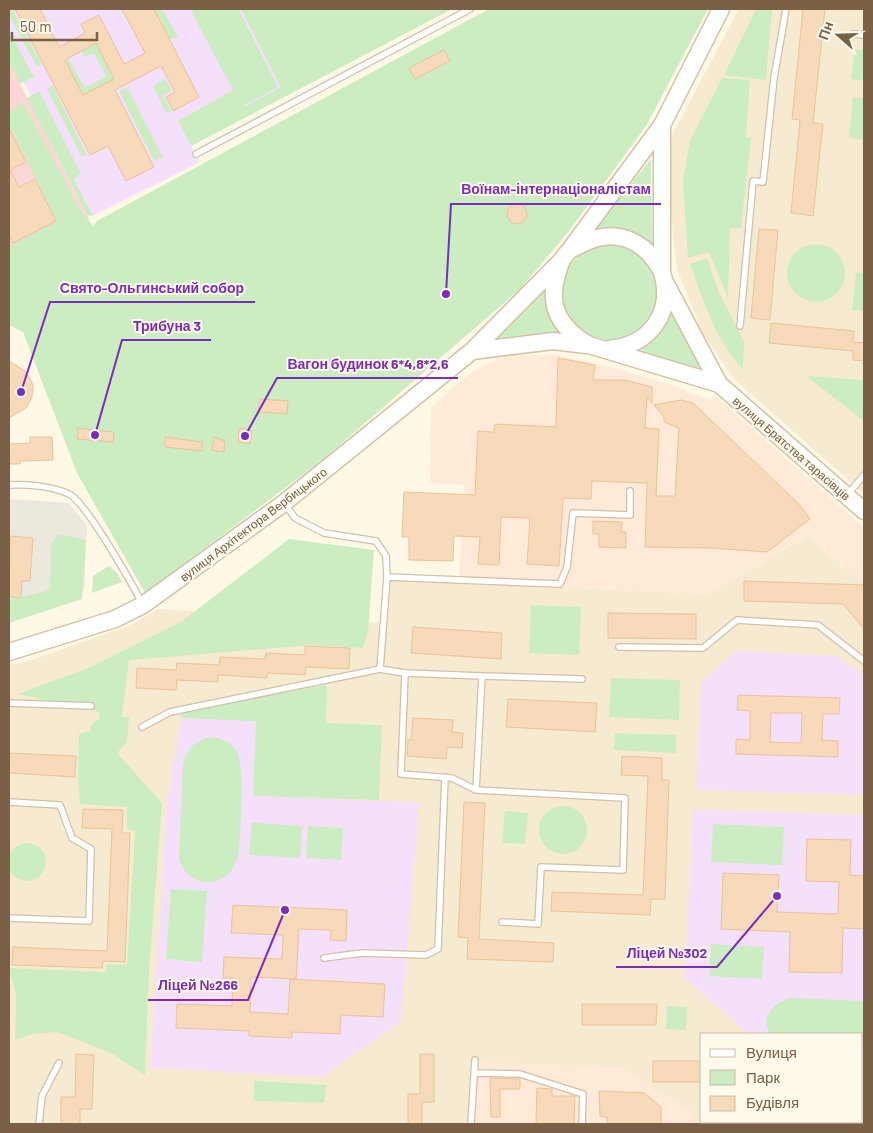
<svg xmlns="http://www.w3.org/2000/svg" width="873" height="1133" font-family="Barlow,sans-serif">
  <rect width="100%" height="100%" fill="#fef8e4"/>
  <path fill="#f6ebd1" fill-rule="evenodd" d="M739,9H864V494L734,379L703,334L677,269L668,188L672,135Z
    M807,536L864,584V1124H693V1112L473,1124H9V665L29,661L131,625L158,609L387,623L391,580L708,594ZM702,1034H862V1122H702Z"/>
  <path fill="#ffe9d7" d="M527,355H556L613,368L674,386L711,401L714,395L864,528V584L806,536L708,594L459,583L464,485L430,483L431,408L457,384L473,372L498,359Z
    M476,1062L622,1067L693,1112V1124H473Z"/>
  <path fill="#ede8de" d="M9,499L68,503L87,525L84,591L9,611Z"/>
  <path fill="#f5e0fb" d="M9,9H436L190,144L200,162L93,216L9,53Z
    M736,651L836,656L864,675V795L696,790L701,683Z
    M181,718L256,720L254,796L419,802L407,955L400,1022L322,1077L150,1068L167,805Z
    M693,809L864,815V1055H862V1034H749L685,978Z"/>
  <path fill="#fdd7d6" d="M9,62L90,221L9,256Z"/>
  <path fill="#ccedc1" d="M154,9H162L178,36L170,40Z
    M190,9H238L278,87L244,105L245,106L281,87L241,9H434L429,12L436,9H452L191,146L178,121L233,90Z
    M489,9H708L646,126L569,231L520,289L321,461L145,593L77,473L23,332L9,325V246L57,221L9,125V113L23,102L80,210L93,226L97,221Z
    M756,9H772L766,80L724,75Z
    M13,10L42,64L37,67L9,15V13Z
    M9,31L34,77L20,84L9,62Z
    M96,43L114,79L83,95L65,60L68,58L85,88L106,76L94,53L84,57L81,51Z
    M855,49L864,50V81L851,79Z
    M722,78L750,80L746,137L751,138L741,228H730L728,298L709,252L688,258L683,182L690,140Z
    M165,79L172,91L163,95L171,111L166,113L153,86Z
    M53,86L87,155L82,157L47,89Z
    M127,87L163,157L154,161L119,91Z
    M39,91L81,174L74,179L93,216L87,215L27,98Z
    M853,97L864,98V140L849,138Z
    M651,159L652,245L631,230L608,228L592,232Z
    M562 292a48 48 0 1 1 96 0a48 48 0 1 1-96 0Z
    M787 273a29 29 0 1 1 58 0a29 29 0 1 1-58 0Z
    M707,258L719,293L744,342L743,370C715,338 704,303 690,264Z
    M856,272L864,273V311L852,310Z
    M546,289C542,306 550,319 560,333L492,340Z
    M671,310L706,372L632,350L663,327Z
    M806,376L864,380L863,420Z
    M58,534L86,540L82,599L9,623V600L50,590L51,544Z
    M289,539L374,550L368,632L363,648L311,645L129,660L122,717H129L127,742L117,753L162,803L149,971L145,1075L109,1052L57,1032L32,1034L15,1040L16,994L9,968L106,972V964L127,965L135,831L127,829V807L80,804L78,777L79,734L91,731V726L100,718L99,712L18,694L88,668L181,622Z
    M109,566L117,573L122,582L92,593L93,576Z
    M531,605L581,607L579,655L529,653Z
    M611,678L680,680L679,720L609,717Z
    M327,685L326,723L382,725L379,800L253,796L256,721L181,718V711Z
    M615,733L676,735V753L614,750Z
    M213,737C222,739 231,742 236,750C246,765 240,831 239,852C237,859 235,868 229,873C211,891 185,881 179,859L183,765C187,749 195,739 213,737Z
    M539 830a24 24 0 1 1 48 0a24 24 0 1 1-48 0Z
    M505,811L528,813L525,844L502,843Z
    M252,823L302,826L300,858L249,855Z
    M713,824L784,827L782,865L711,862Z
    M308,826L343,828L341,860L306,858Z
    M8 862a19 19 0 1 1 38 0a19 19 0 1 1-38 0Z
    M171,889L207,891L202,962L166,959Z
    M711,944L764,947L762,979L709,976Z
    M789,998L864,1001V1045H862V1034H771C758,1019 774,1003 789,998Z
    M667,1006L687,1007L686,1030L666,1029Z
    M254,1081L327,1085L324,1103L254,1101Z"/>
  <path fill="#f6dab9" stroke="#eac398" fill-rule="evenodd" d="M15,9H40L59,47L85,33L81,24L99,15L124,64L145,53L122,9H154L199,97L173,111L166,97L175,92L161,66L115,90L154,167L126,181L108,146L90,155ZM96,43L114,79L83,95L65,60Z
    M803,9H825L813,123L823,124L813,216L791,213L800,120L792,119Z
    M444,50L450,61L415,79L409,68Z
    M9,128L26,162L10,170L19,187L35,179L56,221L13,243L9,234Z
    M507 214a10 10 0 1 1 20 0a10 10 0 1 1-20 0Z
    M759,229L778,230L770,320L751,318Z
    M771,323L854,331L853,342L864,343V361L853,360V351L769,343Z
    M558,358L595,365L593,380H624L652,387V403L647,397L645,428L659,429L656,496H675L679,428L664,422V417L654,405L681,400L693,403L800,505L810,519L767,552L710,548L645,547L647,483L592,481L591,499L563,498L559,566L527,564L530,518L501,517L499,565L478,564L480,537L454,536L453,561L409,560V537H402L404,492L475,495L478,431L494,432L495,424L556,427Z
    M9,361L25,371L32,382L33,387L32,397L26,408L9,418Z
    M260,399L288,401L287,414L258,412Z
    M78,428L114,432L113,442L77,439Z
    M239,428L252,431L250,444L238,442Z
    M30,437H52L53,460L20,461V464H9V444L30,443Z
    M165,437L202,442V451L165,447Z
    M214,437L225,441L224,452L212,450Z
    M593,521L622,522L621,532H626V548L599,547V534H593Z
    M10,536L33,538L30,581H22L21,598L9,597Z
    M744,581L864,585V629L843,604L744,601Z
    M608,613L696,614V639L608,638Z
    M413,627L502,633L501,659L411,653Z
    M305,646L350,648L349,669L306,667L305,675L267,673V678L218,675V682L177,680L176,690L136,688L137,668L176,670L177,663L219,665L220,657L265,659L266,653L305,655Z
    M738,695L840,698L839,714H823L822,740L838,741V757L736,754V739L750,740V711L737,710ZM771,713H802L801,743L770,742Z
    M508,699L597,703L595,732L506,727Z
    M413,718L453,720L452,732L463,733L462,748L447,747L446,759L407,756L408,740H411Z
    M9,753L76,756L75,777L9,773Z
    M622,756L662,758V780H669L665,899H651L650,915L551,911L552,892L643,895L648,776L621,775Z
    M464,802L485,803L479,939L554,943L553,962L467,959L468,938L458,937Z
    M83,809L123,810L122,833H130L125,962L103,961L102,968L12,965L13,947L107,951L112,829L82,828Z
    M807,839L851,840L850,875L864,876V929L843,928L842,973L789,972L790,932L721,929L723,873L779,875L777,912L838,914L839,882L806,881Z
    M233,905L347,910L346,941L330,940L331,930L299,929L296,979L251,977L250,1012L288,1014L290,979L385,984L383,1017L341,1015L340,1034L292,1032V1038L249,1036V1031L176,1028L177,1004L232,1006L233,978H223L224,957L282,959L283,935L231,933Z
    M582,1004H657L656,1025H582Z
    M76,1054L94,1055L92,1109H80V1124H61V1097H75Z
    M420,1054H434V1102H422V1124H408V1094H420Z
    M653,1061H702V1082H653Z
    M490,1078L520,1079V1089H500V1117H491Z
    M537,1088L552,1089V1096H575L574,1124H536Z
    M599,1091L644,1093L661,1107V1124H607V1117L600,1116Z"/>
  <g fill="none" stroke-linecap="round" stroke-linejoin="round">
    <defs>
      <path id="lane" d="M853,34L864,35
        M196,154L470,9
        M740,326L753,181L763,182L774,78L786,9
        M9,485C27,484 52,486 69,494C86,502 132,584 142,603
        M848,494L864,475
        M285,504L295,518L324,533L376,541L386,556L387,577L380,669
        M387,577L560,584L567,567L573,513L630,515V491
        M619,647L703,648L737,620L818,625L864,661
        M405,673L401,774L452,778L476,790L625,798L623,870L541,867L538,924L502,922
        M482,676L582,679
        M9,703L91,706
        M142,727L170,712L380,669L405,673L482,676L476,790
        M9,802L60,805L72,838L91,849L89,921L9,918
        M324,958L362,953L426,955L438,949L445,777
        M474,1073L520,1074L583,1094L582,1124
        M39,1124L42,1096L59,1063
        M471,1124L475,1060"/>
      <path id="secondary" d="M572,247L662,125L721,9
        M662,272C646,241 616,226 582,244C578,246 573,248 569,251C562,257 559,266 557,275C547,307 561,329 589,345L719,384
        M666,284L719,384L864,511
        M609,349C650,345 674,313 662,272V125
        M472,351L553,341L586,345
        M9,652L115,619L143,605L284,503L472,351L562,260"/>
    </defs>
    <use href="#lane" stroke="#d1c0a9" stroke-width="8"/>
    <use href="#secondary" stroke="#d4c1a6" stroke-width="19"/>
    <use href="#lane" stroke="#fff" stroke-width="5.5"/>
    <use href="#secondary" stroke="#fff" stroke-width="16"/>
  </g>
  <g text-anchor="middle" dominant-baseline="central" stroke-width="4" stroke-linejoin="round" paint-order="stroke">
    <g font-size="12" fill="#796047" stroke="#fffaec">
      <text transform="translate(792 448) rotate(41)">вулиця Братства тарасівців</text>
      <text transform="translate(253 524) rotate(-37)">вулиця Архітектора Вербицького</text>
    </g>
  </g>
  <path fill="none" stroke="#7b2cbf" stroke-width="2" d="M446 294L451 204H661M21 392L50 302H255M95 435L122 340H211M245 436L277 378H458M777 896L717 967H616M285 910L248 1000H148"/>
  <g fill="#7b2cbf" stroke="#fffaec" stroke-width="2">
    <circle cx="446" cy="294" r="5"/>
    <circle cx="21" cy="392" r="5"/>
    <circle cx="95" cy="435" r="5"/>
    <circle cx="245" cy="436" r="5"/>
    <circle cx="777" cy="896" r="5"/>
    <circle cx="285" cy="910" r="5"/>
  </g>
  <g font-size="14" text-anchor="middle" font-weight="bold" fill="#7b2cbf" stroke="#fffaec" stroke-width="4" stroke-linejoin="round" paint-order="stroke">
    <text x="556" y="194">Воїнам-інтернаціоналістам</text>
    <text x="152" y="293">Свято-Ольгинський собор</text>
    <text x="167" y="331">Трибуна 3</text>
    <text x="368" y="369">Вагон будинок 6*4,8*2,6</text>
    <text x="667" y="958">Ліцей №302</text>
    <text x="198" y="990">Ліцей №266</text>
  </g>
  <rect width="873" height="1133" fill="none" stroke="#796047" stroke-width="20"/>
  <rect x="700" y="1033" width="162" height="90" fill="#fffaec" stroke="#c9bcaa"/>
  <rect x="710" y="1049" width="25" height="8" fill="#ffffff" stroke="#c9bcaa"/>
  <text x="746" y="1058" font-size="15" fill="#796047">Вулиця</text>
  <rect x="710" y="1070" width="25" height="15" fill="#ccedc1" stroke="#c9bcaa"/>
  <text x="746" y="1083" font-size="15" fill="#796047">Парк</text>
  <rect x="710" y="1096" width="25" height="15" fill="#f6dab9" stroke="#c9bcaa"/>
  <text x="746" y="1108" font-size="15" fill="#796047">Будівля</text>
  <g transform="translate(838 35) rotate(290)" stroke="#fffaec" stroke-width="4" paint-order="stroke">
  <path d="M0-4L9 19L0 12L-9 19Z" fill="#796047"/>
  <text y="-8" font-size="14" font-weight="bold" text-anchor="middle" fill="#796047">Пн</text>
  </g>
  <path d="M12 32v8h85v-8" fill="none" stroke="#796047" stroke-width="2.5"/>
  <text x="20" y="32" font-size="15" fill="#796047" stroke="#fffaec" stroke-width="4" paint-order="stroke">50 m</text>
</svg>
